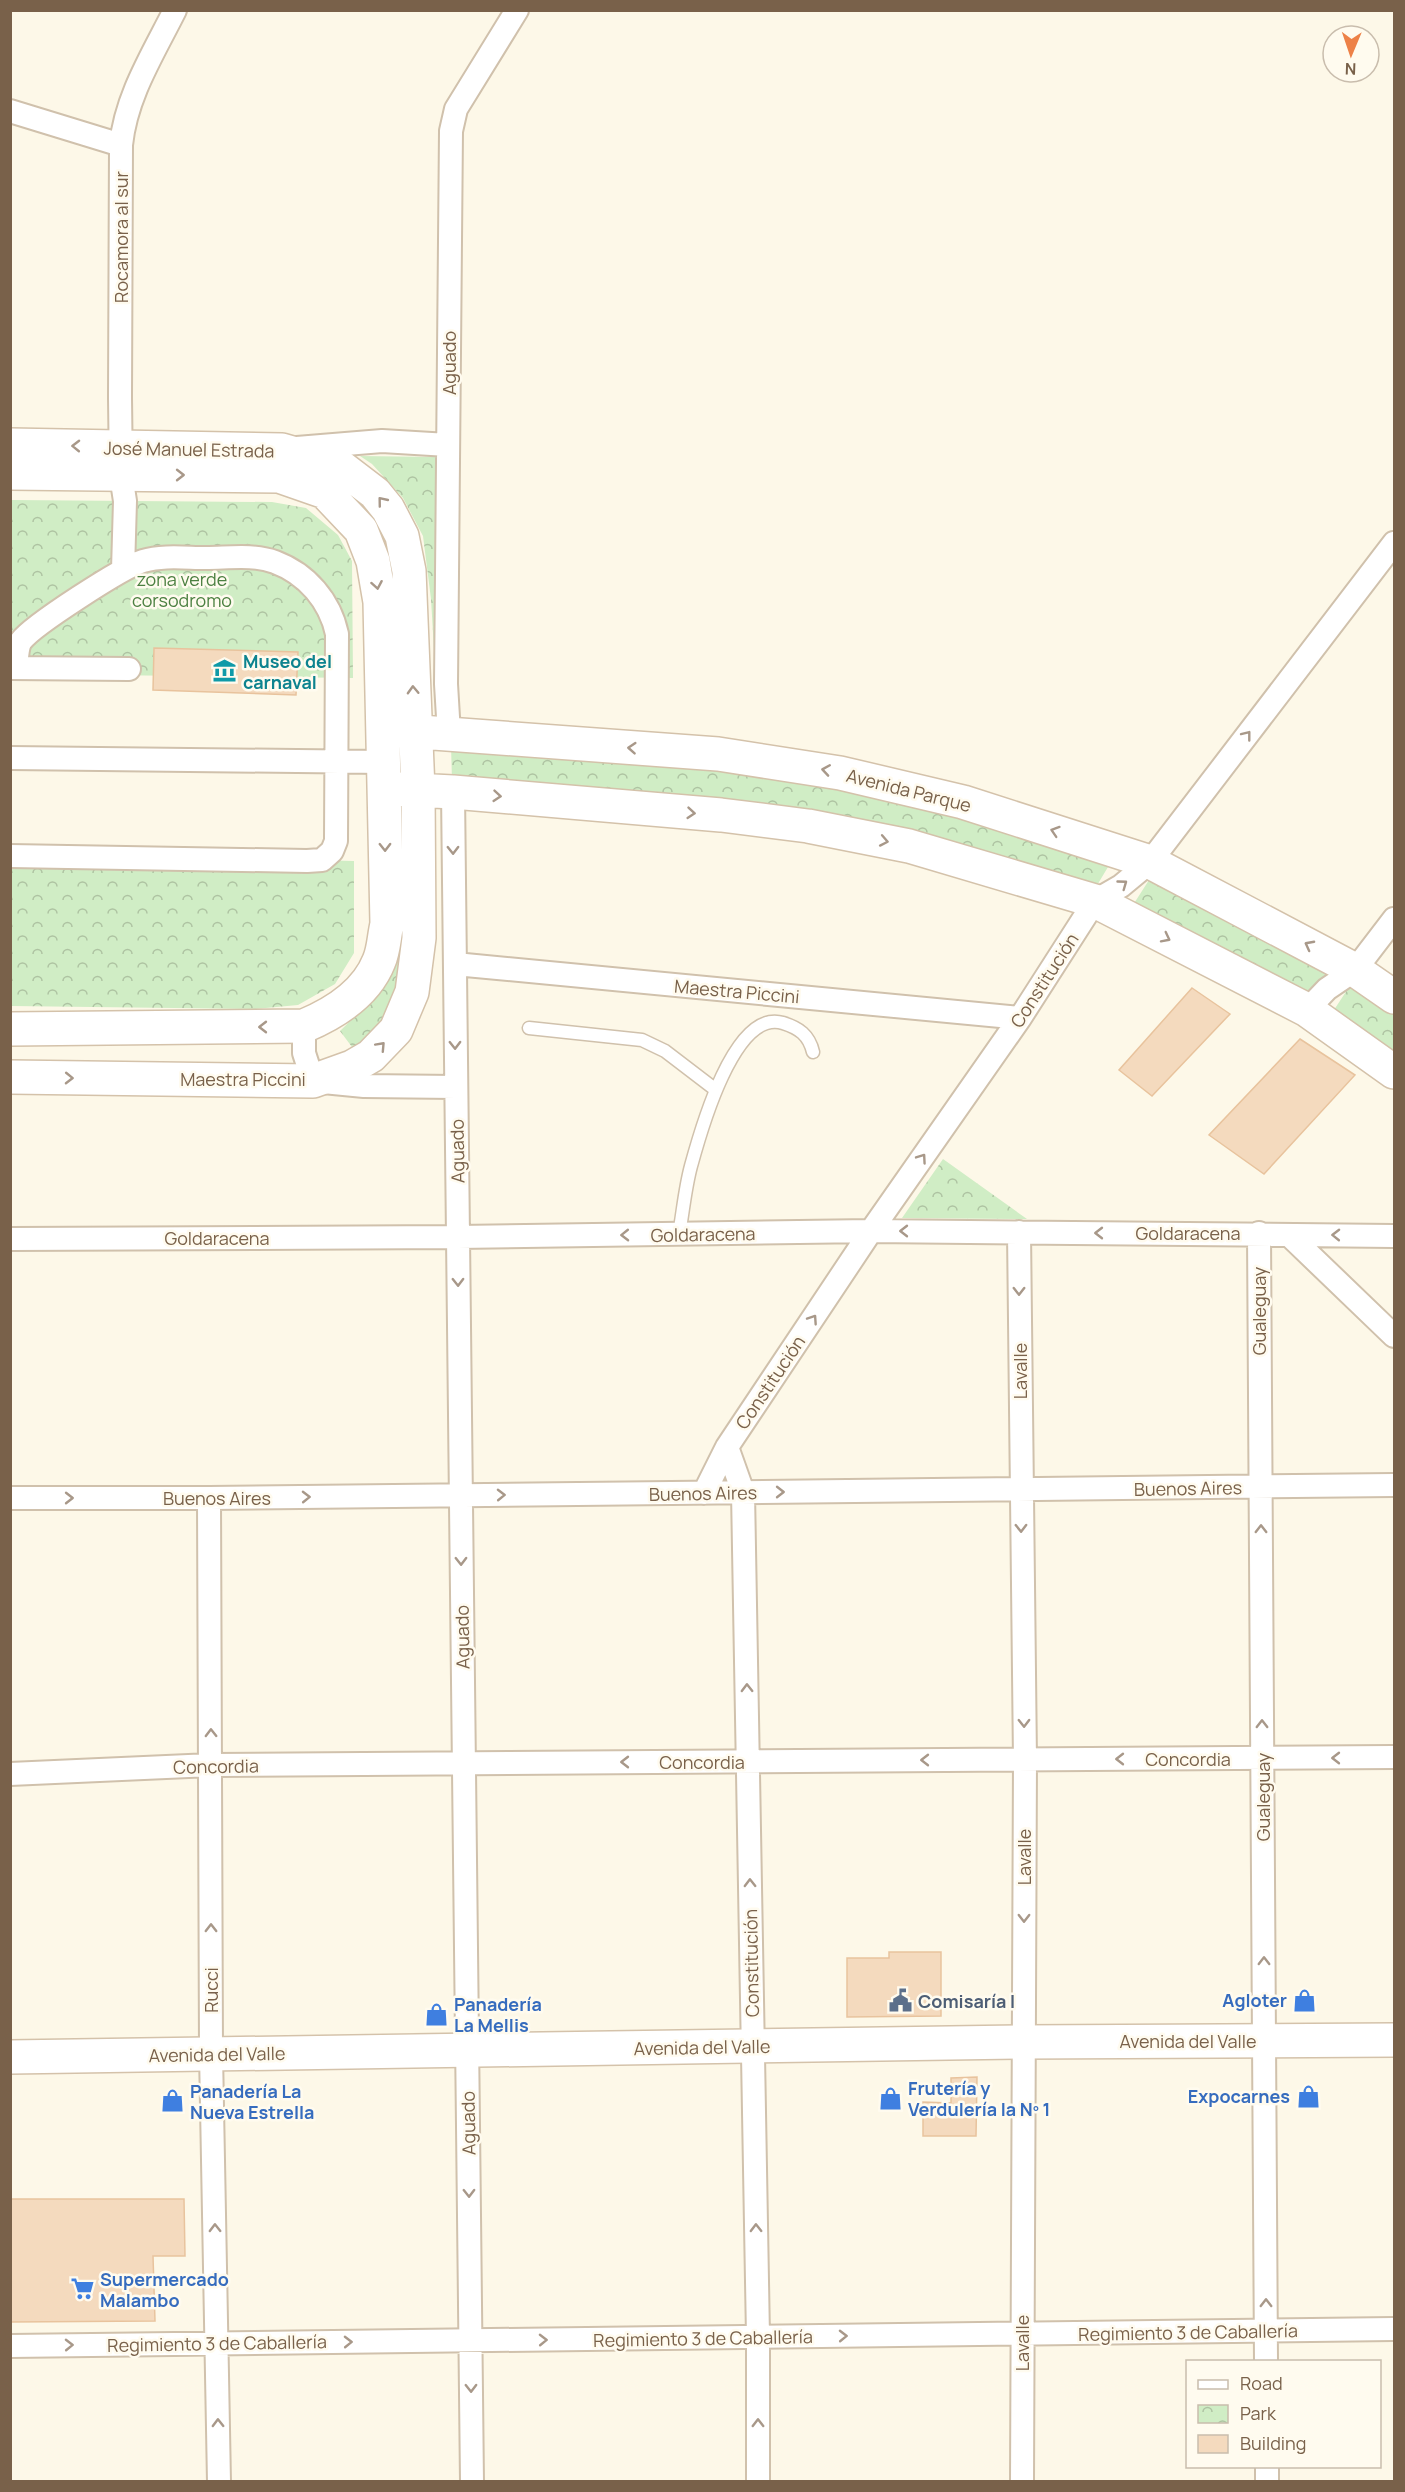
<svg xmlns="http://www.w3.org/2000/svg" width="1405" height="2492" font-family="Manrope,sans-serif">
  <defs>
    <pattern id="park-crowns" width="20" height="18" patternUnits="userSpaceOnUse" patternTransform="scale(1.5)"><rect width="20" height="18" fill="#d0edc5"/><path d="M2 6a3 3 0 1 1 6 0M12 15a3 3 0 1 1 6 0" fill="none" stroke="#aec3a2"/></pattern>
  </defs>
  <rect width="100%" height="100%" fill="#fdf8e8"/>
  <path fill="url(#park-crowns)" d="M360,456L437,457L436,684L431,599L423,536L403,498L372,464Z
    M11,500L272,502L306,508L338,535L352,561L353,678L11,674Z
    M451,745L718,763L912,803L1108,867L1093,892L452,781Z
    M390,814L410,816L409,946L386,1023L355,1051L340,1031L386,986L394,942Z
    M11,853L354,861V953L335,984L298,1005L255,1009L11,1006Z
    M1149,880L1329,971L1305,995L1133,905Z
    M1353,981L1394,1010V1055L1330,1016Z
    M943,1159L1027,1219L902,1218Z"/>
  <path fill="#f4dabe" stroke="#e8c39d" stroke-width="1.5" d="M154,648L298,652L296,695L153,690Z
    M1192,988L1230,1014L1152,1096L1119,1070Z
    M1300,1039L1355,1075L1264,1174L1209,1135Z
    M889,1952H941V2016L847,2017V1958H889Z
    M977,2077L976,2136H923V2102L951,2103V2078Z
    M10,2199H184L185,2256H153L155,2321L10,2322Z"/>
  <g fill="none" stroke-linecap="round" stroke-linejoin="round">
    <defs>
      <path id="lane" d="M529,1028L642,1040L665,1051L716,1090
        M679,1234C683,1212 685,1188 691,1166C700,1133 734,1008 783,1023C799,1028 809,1035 813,1052"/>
      <path id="street" d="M10,111L121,145
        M297,448L382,441L448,445
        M123,570L125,501L121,475L120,398L121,145C126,96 153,54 175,10
        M10,668L129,669
        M449,734L446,684L451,131L456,109L517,10
        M10,758L383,762
        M453,792L472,2482
        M10,856L307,861L322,860L332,851L336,841L337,634C330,601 307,574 275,562C254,554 228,558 206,558C186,558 163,555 143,561C123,567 33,625 21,641C17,647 17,660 16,668
        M455,964L1020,1018
        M1307,1010L1327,989L1355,970L1394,919
        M304,1026V1053L313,1081L364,1086L456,1087
        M1019,1232L1025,1760L1022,2482
        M1259,1233L1266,2362
        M1289,1235L1394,1336
        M10,1239L458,1237L871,1231L1394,1236
        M727,1447L743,1492L758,2337V2482
        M704,1493L727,1447L871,1231L1020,1018L1095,901L1121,886L1150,862L1394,543
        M10,1498H209L1394,1485
        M209,1498L211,2053L219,2482
        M10,1774L211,1765L1394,1757
        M10,2346L1394,2329
        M1267,2466V2482"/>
      <path id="secondary" d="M10,445L282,450L341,467L375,493L388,509L402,536L409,571L418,790L419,938L412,992L396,1030L371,1056L352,1067L313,1081L10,1077
        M10,473L279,476L325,492L361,530L373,561L380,602L387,924C384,936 384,950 379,961C366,994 335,1013 304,1026L10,1029
        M393,730L718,754L840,773L963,802L1150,862L1355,970L1394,997
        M395,789L453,792L721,815L808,826L909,846L1095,901L1307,1010L1394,1072
        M10,2057L1023,2042L1394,2040"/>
    </defs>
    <use href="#lane" stroke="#d0c1ac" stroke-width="15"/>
    <use href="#street" stroke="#d0c1ac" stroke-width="26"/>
    <use href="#secondary" stroke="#d4c2aa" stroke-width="36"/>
    <use href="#lane" stroke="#fff" stroke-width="12"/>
    <use href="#street" stroke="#fff" stroke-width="22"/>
    <use href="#secondary" stroke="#fff" stroke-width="33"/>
  </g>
  <defs><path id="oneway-chevron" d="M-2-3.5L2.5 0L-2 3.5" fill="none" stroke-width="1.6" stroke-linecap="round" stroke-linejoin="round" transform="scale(1.5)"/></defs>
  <g stroke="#a89889">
    <use href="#oneway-chevron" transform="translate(76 446) rotate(-179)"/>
    <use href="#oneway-chevron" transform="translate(180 475)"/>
    <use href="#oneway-chevron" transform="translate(382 501) rotate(-129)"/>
    <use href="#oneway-chevron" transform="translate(377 585) rotate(80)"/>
    <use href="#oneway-chevron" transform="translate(413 690) rotate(-92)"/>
    <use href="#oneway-chevron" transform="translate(1247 735) rotate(-52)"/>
    <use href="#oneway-chevron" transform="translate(632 748) rotate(-176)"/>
    <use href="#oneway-chevron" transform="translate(826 770) rotate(-171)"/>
    <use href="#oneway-chevron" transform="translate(497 796) rotate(5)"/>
    <use href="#oneway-chevron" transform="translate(691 813) rotate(5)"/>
    <use href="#oneway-chevron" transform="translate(1055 831) rotate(-162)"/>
    <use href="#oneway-chevron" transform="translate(884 841) rotate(11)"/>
    <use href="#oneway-chevron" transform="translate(385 847) rotate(89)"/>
    <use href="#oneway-chevron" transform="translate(453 850) rotate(89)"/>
    <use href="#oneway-chevron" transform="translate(1123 884) rotate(-36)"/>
    <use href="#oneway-chevron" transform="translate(1166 938) rotate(27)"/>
    <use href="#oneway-chevron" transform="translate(1309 945) rotate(-152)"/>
    <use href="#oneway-chevron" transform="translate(263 1027) rotate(180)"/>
    <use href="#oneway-chevron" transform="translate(455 1045) rotate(89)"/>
    <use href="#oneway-chevron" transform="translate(381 1046) rotate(-47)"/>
    <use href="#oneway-chevron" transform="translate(69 1078) rotate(1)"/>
    <use href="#oneway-chevron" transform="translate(922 1158) rotate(-55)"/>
    <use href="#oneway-chevron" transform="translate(904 1231) rotate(-180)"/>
    <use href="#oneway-chevron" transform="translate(1099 1233) rotate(-180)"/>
    <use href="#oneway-chevron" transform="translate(625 1235) rotate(179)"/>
    <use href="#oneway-chevron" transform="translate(1336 1235) rotate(-179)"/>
    <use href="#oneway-chevron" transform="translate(458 1282) rotate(89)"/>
    <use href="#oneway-chevron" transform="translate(1019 1291) rotate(90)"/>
    <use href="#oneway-chevron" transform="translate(813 1319) rotate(-56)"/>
    <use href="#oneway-chevron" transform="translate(780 1492)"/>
    <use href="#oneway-chevron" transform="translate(501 1495) rotate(-1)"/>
    <use href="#oneway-chevron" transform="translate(306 1497) rotate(-1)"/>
    <use href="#oneway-chevron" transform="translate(69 1498)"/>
    <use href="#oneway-chevron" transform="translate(1021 1528) rotate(89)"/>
    <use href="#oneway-chevron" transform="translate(1261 1529) rotate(-90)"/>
    <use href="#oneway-chevron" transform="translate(461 1561) rotate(89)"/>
    <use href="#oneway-chevron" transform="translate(747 1688) rotate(-91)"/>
    <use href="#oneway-chevron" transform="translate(1024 1723) rotate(89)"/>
    <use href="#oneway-chevron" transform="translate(1262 1724) rotate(-90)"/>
    <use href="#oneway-chevron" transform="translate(211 1733) rotate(-91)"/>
    <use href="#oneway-chevron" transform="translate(1336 1758) rotate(180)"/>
    <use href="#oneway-chevron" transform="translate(1120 1759) rotate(180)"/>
    <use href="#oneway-chevron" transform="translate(925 1760) rotate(180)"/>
    <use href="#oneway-chevron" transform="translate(625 1762) rotate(180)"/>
    <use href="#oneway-chevron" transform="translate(750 1883) rotate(-91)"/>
    <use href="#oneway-chevron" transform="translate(1024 1918) rotate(90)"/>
    <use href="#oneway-chevron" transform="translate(211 1928) rotate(-90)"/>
    <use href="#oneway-chevron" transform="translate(1264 1961) rotate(-90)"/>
    <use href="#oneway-chevron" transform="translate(469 2193) rotate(89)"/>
    <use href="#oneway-chevron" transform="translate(215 2228) rotate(-91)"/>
    <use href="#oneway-chevron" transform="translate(756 2228) rotate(-91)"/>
    <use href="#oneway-chevron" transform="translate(1266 2303) rotate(-90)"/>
    <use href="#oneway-chevron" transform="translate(843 2336) rotate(-1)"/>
    <use href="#oneway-chevron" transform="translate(543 2340) rotate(-1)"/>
    <use href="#oneway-chevron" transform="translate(348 2342) rotate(-1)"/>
    <use href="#oneway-chevron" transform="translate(69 2345) rotate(-1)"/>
    <use href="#oneway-chevron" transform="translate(471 2388) rotate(89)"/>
    <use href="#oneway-chevron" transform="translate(218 2423) rotate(-91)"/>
    <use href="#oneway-chevron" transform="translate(758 2423) rotate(-90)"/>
  </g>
  <defs>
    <symbol id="museum-bare" viewBox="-9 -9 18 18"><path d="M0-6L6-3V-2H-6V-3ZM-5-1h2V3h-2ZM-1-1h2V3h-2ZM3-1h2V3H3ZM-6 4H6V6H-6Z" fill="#0f9aa8" stroke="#fffbef" stroke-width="2.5" paint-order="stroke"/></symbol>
    <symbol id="shop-bare" viewBox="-9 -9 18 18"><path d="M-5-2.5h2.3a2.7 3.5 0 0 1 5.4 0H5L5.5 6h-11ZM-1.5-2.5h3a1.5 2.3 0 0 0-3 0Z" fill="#3f7fe0" stroke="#fffbef" stroke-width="2.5" paint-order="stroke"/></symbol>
    <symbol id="civic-bare" viewBox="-9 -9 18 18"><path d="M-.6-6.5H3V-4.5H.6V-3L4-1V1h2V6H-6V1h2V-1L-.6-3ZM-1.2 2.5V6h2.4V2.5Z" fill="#5c6f8a" stroke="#fffbef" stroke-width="2.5" paint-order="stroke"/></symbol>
    <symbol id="supermarket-bare" viewBox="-9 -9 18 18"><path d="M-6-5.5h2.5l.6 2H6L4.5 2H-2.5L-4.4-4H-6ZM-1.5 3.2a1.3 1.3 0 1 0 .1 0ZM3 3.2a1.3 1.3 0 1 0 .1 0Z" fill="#3f7fe0" stroke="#fffbef" stroke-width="2.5" paint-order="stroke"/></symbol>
  </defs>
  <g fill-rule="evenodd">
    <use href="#museum-bare" x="208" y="654" width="33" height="33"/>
    <use href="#shop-bare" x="1288" y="1984" width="33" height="33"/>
    <use href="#civic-bare" x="884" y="1984" width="33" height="33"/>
    <use href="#shop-bare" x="420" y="1998" width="33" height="33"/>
    <use href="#shop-bare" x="1292" y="2080" width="33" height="33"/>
    <use href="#shop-bare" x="874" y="2082" width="33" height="33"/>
    <use href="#shop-bare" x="156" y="2084" width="33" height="33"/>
    <use href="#supermarket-bare" x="66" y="2272" width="33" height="33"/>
  </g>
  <g text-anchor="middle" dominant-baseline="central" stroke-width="5" stroke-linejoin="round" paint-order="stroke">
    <g font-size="18" fill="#79614a" stroke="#fffbef">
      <text transform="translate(121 237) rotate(-90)">Rocamora al sur</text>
      <text transform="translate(449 363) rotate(-90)">Aguado</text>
      <text transform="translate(189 449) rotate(1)">José Manuel Estrada</text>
      <text transform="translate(909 790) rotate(14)">Avenida Parque</text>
      <text transform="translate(1044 980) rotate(-57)">Constitución</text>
      <text transform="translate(737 991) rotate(5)">Maestra Piccini</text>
      <text x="243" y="1079">Maestra Piccini</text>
      <text transform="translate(457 1151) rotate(-91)">Aguado</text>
      <text x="1188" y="1233">Goldaracena</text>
      <text transform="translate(703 1234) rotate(-1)">Goldaracena</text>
      <text x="217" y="1238">Goldaracena</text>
      <text transform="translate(1259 1311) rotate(-90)">Gualeguay</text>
      <text transform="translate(1020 1371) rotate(-90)">Lavalle</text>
      <text transform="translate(770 1382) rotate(-56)">Constitución</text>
      <text transform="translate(1188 1488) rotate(-1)">Buenos Aires</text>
      <text transform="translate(703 1493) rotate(-1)">Buenos Aires</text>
      <text x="217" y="1498">Buenos Aires</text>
      <text transform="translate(462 1637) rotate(-91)">Aguado</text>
      <text x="1188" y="1759">Concordia</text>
      <text x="702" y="1762">Concordia</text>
      <text transform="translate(216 1766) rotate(-1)">Concordia</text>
      <text transform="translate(1263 1797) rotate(-90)">Gualeguay</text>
      <text transform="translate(1024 1857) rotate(-90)">Lavalle</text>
      <text transform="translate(751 1963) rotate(-91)">Constitución</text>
      <text transform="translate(211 1990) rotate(-90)">Rucci</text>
      <text x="1188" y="2041">Avenida del Valle</text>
      <text transform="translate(702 2047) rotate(-1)">Avenida del Valle</text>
      <text transform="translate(217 2054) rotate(-1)">Avenida del Valle</text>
      <text transform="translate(468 2123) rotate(-91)">Aguado</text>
      <text transform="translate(1188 2332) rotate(-1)">Regimiento 3 de Caballería</text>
      <text transform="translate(703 2338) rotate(-1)">Regimiento 3 de Caballería</text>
      <text transform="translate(217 2343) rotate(-1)">Regimiento 3 de Caballería</text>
      <text transform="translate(1022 2343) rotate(-90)">Lavalle</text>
    </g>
    <g font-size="18" fill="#4c8041" stroke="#fffbef">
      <text x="182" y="579">zona verde<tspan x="182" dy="21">corsodromo</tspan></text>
    </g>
    <g font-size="18" font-weight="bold" fill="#0d838f" stroke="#fffbef" text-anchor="start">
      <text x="243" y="661">Museo del<tspan x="243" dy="21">carnaval</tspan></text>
    </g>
    <g font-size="18" font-weight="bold" fill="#366cbe" stroke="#fffbef" text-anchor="start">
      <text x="1287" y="2000" text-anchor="end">Agloter</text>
      <text x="454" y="2004">Panadería<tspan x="454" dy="21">La Mellis</tspan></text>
      <text x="908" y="2088">Frutería y<tspan x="908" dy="21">Verdulería la Nº 1</tspan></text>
      <text x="190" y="2091">Panadería La<tspan x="190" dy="21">Nueva Estrella</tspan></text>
      <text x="1290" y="2096" text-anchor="end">Expocarnes</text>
      <text x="100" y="2279">Supermercado<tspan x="100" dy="21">Malambo</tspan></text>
    </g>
    <g font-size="18" font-weight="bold" fill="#4e5e75" stroke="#fffbef" text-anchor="start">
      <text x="918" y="2001">Comisaría I</text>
    </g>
  </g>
  <rect width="1405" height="2492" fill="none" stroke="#79614a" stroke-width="24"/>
  <rect x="1186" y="2360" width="195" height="108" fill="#fffbef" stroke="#c9bdad" stroke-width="1.5"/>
  <rect x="1198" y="2380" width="30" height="9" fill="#ffffff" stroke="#c9bdad" stroke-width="1.5"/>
  <text x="1240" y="2390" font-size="18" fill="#79614a">Road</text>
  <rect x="1198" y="2405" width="30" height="18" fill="url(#park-crowns)" stroke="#c9bdad" stroke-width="1.5"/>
  <text x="1240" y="2420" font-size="18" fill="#79614a">Park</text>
  <rect x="1198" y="2435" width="30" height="18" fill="#f4dabe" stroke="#c9bdad" stroke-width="1.5"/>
  <text x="1240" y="2450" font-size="18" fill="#79614a">Building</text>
  <g transform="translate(1351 54) rotate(182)"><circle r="28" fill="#fffbef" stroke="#c9bdad" stroke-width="1.5"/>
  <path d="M0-4.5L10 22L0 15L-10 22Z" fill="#ed8147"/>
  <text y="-9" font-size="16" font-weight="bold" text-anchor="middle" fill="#79614a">N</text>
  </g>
</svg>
